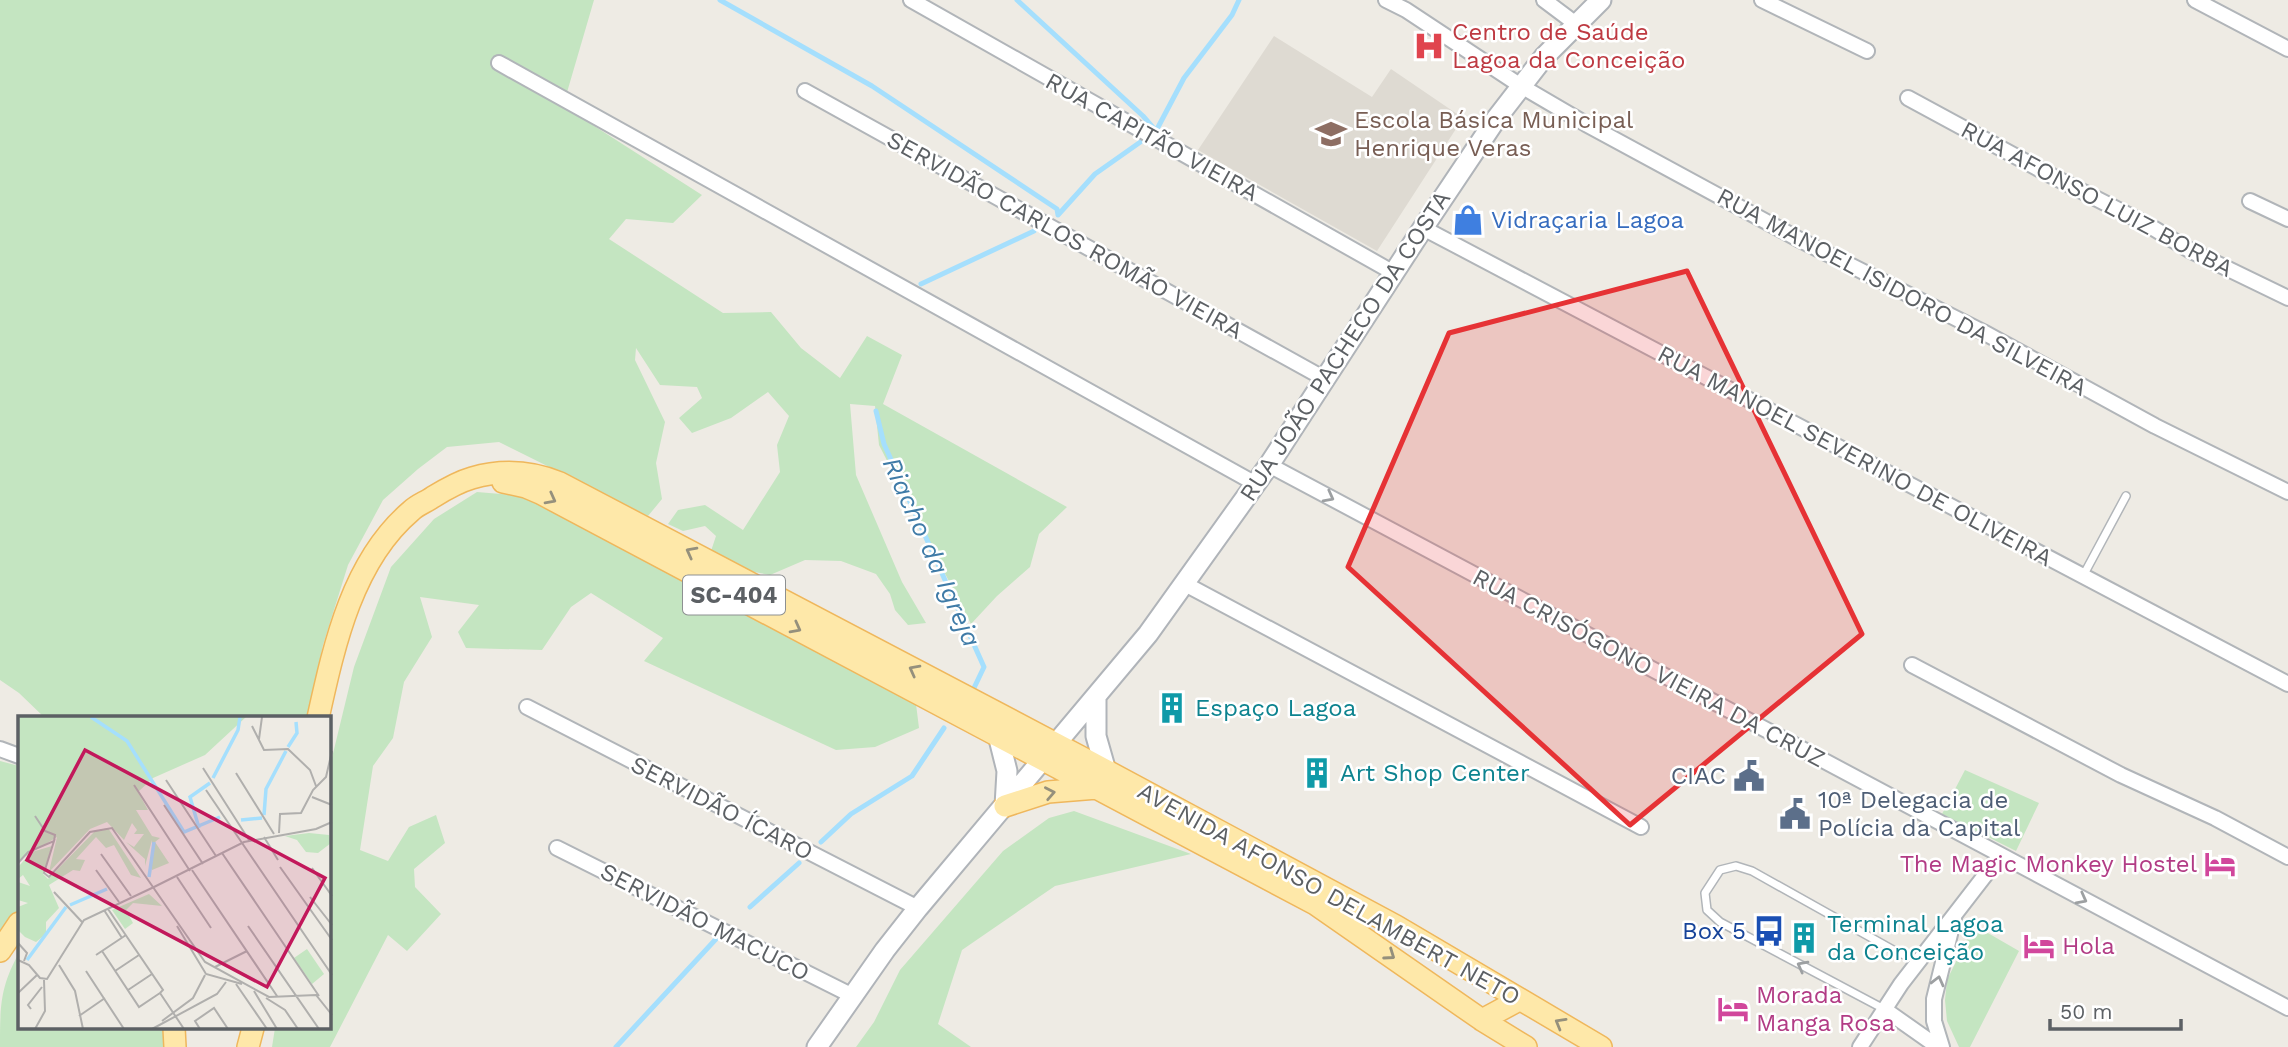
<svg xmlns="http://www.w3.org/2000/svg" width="2288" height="1047" font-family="'Work Sans',sans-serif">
  <rect width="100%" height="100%" fill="#eeebe4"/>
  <path fill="#dedad2" d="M1274,36L1372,97L1391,69L1463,118L1377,251L1198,150Z"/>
  <path fill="#c4e5c1" d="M0,0H594L563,106L702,195L673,223L626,219L609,239L723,313L771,312L801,348L840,378L867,336L902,355L883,404L1067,507L1039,534L1030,567L997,596L971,624L879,445L875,406L850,404L856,475L902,582L926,623L908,625L895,610L890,594L876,574L841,561L805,560L770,575L749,571L710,554L716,536L705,526L683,531L668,524L678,510L705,505L743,530L780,472L777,445L789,416L768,392L731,418L692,433L679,418L702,398L697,387L660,385L636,348L635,360L665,422L656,463L662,499L648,516L499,442L447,447L418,469L383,500L348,565L323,645L307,718H45L19,693L0,680Z
    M477,492L523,496L566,516L916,704L919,728L875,747L836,750L644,661L663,638L591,593L571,607L542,650L466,648L458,632L479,605L420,597L432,637L404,682L393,738L373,766L360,850L388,861L409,827L436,815L445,843L414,869L415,887L441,914L407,951L388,935L330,1047H272L275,1028H329V770L354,667L391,567L434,519Z
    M0,761L19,766V909L0,937Z
    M1965,770L2039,803L2016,851L1942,814Z
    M1074,811L1191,854L1055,886L962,950L938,1024L971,1047H856L874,1022L900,970L1003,851L1049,818Z
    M1974,925L2019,951L1970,1047H1959L1947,1021L1945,1000L1947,980Z
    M19,953V1028H170L173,1047H0C0,1007 0,987 19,953Z"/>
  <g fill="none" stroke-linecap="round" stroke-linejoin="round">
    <path stroke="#a5dffd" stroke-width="5" d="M720,0L872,86L1057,209L1058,215L1095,174L1156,131L1184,78L1232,15L1239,0
      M1017,0L1143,116L1156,131
      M921,284L1034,231
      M876,411L884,444L984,667L973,690
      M821,842L851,814L912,776L944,728
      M750,907L799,863
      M616,1047L716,939"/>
    <defs>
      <path id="lane" d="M2083,576L2126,496
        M1884,1009L1720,922L1707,910L1705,893L1720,870L1736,866L1752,871L1895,951L1918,961"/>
      <path id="street" d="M911,0L1394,273
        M1386,0L1406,10L1521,86L1586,124L1800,240L1983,332L2155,426L2288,492
        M1544,0L1576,24
        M1762,0L1867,51
        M2195,0L2288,49
        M499,63L1256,484
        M805,91L1325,379
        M1908,98L2052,176L2148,225L2191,251L2288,298
        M2250,201L2288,219
        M1423,228L2288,684
        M1269,465L2288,1008
        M1185,584L1641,827
        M1912,665L2121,775L2215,818L2288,857
        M527,707L918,908
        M0,749L19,756
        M557,848L853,996
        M1884,1009L1938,1047
        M1860,1047L1901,984L2000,856
        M1942,1047L1934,1021V999L1954,918"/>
      <path id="secondary" d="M1096,697V736L1106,771
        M998,735L1007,771L1005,806
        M817,1047L885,950L918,908L1148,634L1269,465L1423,228L1496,119L1544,57L1601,0"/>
      <path id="primary" d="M503,482L526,487L540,493L1315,904L1482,1020L1526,1047
        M318,718C334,646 352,561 411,511C417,505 426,502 433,497C446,489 458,482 472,478C503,469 531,471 560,483L1079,756L1396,926L1601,1047
        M1005,806L1048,792L1097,788
        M0,951L19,923
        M1482,1020L1519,1000
        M174,1028L175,1047
        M248,1047L253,1028"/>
    </defs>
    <use href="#lane" stroke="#b1b5b9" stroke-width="10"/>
    <use href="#street" stroke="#b1b5b9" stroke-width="18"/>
    <use href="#secondary" stroke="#b0b4b9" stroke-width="23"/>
    <use href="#primary" stroke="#efb75c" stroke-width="24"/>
    <use href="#lane" stroke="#fff" stroke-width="7"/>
    <use href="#street" stroke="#fff" stroke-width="14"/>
    <use href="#secondary" stroke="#fff" stroke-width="19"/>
    <use href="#primary" stroke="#fee8a9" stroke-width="21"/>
  </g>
  <defs><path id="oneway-chevron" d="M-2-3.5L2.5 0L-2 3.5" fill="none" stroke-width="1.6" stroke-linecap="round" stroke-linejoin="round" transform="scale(1.75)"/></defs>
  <g stroke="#9da0a2">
    <use href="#oneway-chevron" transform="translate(1329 497) rotate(28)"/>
    <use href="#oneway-chevron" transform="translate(2082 899) rotate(28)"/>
    <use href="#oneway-chevron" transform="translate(1802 966) rotate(-152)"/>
    <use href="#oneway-chevron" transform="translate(1938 981) rotate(-76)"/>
  </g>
  <g stroke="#95907c">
    <use href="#oneway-chevron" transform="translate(551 499) rotate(28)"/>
    <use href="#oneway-chevron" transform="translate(691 552) rotate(-152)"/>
    <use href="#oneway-chevron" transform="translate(796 628) rotate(28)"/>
    <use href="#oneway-chevron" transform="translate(914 670) rotate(-152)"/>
    <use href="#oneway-chevron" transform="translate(1050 793) rotate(-11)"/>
    <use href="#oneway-chevron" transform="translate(1390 955) rotate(35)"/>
    <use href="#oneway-chevron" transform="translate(1560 1023) rotate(-150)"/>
  </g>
  <path fill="#e63235" fill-opacity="0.2" stroke="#e63235" stroke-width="5" stroke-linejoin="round" d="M1687,271L1862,634L1630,825L1348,567L1449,333Z"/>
  <defs>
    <symbol id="hospital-bare" viewBox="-9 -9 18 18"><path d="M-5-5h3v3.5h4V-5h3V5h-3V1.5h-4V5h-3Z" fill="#e0444e" stroke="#fff" stroke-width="2.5" paint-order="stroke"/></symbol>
    <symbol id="school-bare" viewBox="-9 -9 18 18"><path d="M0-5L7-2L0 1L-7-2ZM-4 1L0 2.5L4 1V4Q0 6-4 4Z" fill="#8d6e63" stroke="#fff" stroke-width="2.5" paint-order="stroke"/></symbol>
    <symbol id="shop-bare" viewBox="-9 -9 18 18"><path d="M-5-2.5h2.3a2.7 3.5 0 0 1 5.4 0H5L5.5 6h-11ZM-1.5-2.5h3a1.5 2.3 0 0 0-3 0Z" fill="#3f7fe0" stroke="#fff" stroke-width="2.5" paint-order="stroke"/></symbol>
    <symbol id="building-bare" viewBox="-9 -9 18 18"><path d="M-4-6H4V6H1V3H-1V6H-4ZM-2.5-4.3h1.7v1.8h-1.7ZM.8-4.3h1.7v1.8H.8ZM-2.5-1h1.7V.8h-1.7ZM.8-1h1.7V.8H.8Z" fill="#0f9aa8" stroke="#fff" stroke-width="2.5" paint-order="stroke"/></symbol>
    <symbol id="civic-bare" viewBox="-9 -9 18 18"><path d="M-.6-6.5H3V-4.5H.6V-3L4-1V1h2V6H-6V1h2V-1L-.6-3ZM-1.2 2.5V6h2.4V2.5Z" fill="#5c6f8a" stroke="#fff" stroke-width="2.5" paint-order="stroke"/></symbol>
    <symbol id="hotel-bare" viewBox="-9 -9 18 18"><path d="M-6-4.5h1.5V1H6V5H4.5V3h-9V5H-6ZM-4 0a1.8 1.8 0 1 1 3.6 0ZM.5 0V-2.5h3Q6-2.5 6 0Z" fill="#d1479c" stroke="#fff" stroke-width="2.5" paint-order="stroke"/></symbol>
    <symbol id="bus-bare" viewBox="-9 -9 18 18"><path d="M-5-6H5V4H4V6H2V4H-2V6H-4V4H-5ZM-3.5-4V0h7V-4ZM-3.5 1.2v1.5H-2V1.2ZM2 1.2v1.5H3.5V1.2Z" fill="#1a4fb4" stroke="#fff" stroke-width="2.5" paint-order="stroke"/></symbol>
  </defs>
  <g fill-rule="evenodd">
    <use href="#hospital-bare" x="1407" y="24" width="44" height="44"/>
    <use href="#school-bare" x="1309" y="112" width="44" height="44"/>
    <use href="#shop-bare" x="1446" y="198" width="44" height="44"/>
    <use href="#building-bare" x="1150" y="686" width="44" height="44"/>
    <use href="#building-bare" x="1295" y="751" width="44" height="44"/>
    <use href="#civic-bare" x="1727" y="754" width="44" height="44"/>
    <use href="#civic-bare" x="1773" y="792" width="44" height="44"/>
    <use href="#hotel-bare" x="2198" y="842" width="44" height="44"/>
    <use href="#bus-bare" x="1747" y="909" width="44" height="44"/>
    <use href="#building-bare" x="1782" y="916" width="44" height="44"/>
    <use href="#hotel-bare" x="2017" y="924" width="44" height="44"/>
    <use href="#hotel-bare" x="1711" y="987" width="44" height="44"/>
  </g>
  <g text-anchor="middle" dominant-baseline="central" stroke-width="5" stroke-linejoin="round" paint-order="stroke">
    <rect fill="#fff" stroke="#8d9092" stroke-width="2" x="683" y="575.5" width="102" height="39" rx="5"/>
    <g font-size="23" font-weight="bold" fill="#5c6064">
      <text x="734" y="595">SC-404</text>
    </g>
    <g font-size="24" fill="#be3a42" stroke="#fff" text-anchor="start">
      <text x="1452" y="32">Centro de Saúde<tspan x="1452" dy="28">Lagoa da Conceição</tspan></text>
    </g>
    <g font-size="24" fill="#785e54" stroke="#fff" text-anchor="start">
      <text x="1354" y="120">Escola Básica Municipal<tspan x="1354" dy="28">Henrique Veras</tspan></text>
    </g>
    <g font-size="24" fill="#5c6064" stroke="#fff">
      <text transform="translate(1152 137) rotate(29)">RUA CAPITÃO VIEIRA</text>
      <text transform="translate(2097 199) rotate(28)">RUA AFONSO LUIZ BORBA</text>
      <text transform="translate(1065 235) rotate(29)">SERVIDÃO CARLOS ROMÃO VIEIRA</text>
      <text transform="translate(1902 292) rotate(28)">RUA MANOEL ISIDORO DA SILVEIRA</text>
      <text transform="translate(1345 346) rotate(-57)">RUA JOÃO PACHECO DA COSTA</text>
      <text transform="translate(1855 456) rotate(28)">RUA MANOEL SEVERINO DE OLIVEIRA</text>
      <text transform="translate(1649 668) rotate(28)">RUA CRISÓGONO VIEIRA DA CRUZ</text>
      <text transform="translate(722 808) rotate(27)">SERVIDÃO ÍCARO</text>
      <text transform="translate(1329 894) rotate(29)">AVENIDA AFONSO DELAMBERT NETO</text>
      <text transform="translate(705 922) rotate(27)">SERVIDÃO MACUCO</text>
    </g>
    <g font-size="24" fill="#366cbe" stroke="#fff" text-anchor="start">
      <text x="1491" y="220">Vidraçaria Lagoa</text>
    </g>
    <g font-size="24" fill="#0d838f" stroke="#fff" text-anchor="start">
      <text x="1195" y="708">Espaço Lagoa</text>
      <text x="1340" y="773">Art Shop Center</text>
      <text x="1827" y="924">Terminal Lagoa<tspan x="1827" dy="28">da Conceição</tspan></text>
    </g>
    <g font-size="24" fill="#4e5e75" stroke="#fff" text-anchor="end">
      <text x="1726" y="776">CIAC</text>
      <text x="1818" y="800" text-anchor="start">10ª Delegacia de<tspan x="1818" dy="28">Polícia da Capital</tspan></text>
    </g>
    <g font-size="24" fill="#b23c85" stroke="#fff" text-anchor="start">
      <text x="2197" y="864" text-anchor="end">The Magic Monkey Hostel</text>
      <text x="2062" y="946">Hola</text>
      <text x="1756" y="995">Morada<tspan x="1756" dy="28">Manga Rosa</tspan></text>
    </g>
    <g font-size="24" fill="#164399" stroke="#fff" text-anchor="end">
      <text x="1746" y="931">Box 5</text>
    </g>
    <g font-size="26" font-style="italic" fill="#3f7ba7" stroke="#fff">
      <text transform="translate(932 552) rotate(66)">Riacho da Igreja</text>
    </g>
  </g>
  <g transform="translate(18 716)">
    <rect width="313" height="313" fill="#eeebe4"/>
    <path d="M0,1H228L187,39L135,62L120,76L130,94H118L134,120L142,122L137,126L151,147L134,154V124L127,150V143L108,126L116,131L126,118H116L119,114L114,107L106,124L89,106L72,113L31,156L39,121L0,145ZM90,112L123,162L113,159L96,129L88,132L78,121L58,143L67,144L62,155L55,154L31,169L41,192L28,206V218L18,226L7,221L0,214V191L10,187L0,184V166L12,170L5,159L0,163V151L14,136L34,130L25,158L30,163L77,115ZM291,117L311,119L313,127L300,137L288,136L279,124L267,120ZM131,178L144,190L115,187L108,194L115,207L107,213L94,194ZM289,233L306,258L294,268L276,242Z" fill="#c4e5c1"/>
    <path fill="none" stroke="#a5dffd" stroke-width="3.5" d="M73,1L109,25L166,116L202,101M270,31L279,17L278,6M195,62L220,14L222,1M246,99L248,73L268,35M223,104L244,102M181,112L172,81L192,67M131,161L136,126M52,189L89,173M9,244L48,191"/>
    <path fill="none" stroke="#b0afad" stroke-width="2" d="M234,10L246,34L270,33L292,54L298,70M241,23L244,1M185,52L231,124M218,57L256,118M148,64L198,140M116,69L172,155M188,74L314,259M294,81L314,89M146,89L185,148M17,100L27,115L37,119L36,125M261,117L262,98L283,97L295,74L308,61L314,35M246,121L260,144M204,137L301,280M83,138L113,180M0,147L10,136L36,125L26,157L31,161L72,116L94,112L187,246L251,281L298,279L314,299M262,151L314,224M294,152L314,180M78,154L101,186M174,154L259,280M159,161L193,212M136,171L226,126L298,113L314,106M36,176L64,206M292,181L314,209M90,193L145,274L142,277M86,194L104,222M159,210L188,258L224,268M230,210L301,313M0,227L9,237L6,245M84,235L121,291L142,277M78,239L108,219M0,244L11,249L22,262L29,263L66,204L136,171M41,249L57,275L65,313M197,251L229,235M68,255L106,313M97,255L121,239M218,268L249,313M110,274L134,258M236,275L259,313M0,277L19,259M142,277L166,313M248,282L267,294L280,313M13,293L10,289L24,271M61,300L87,282M144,305L175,282L187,259M17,313L27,295L26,264M134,313L199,278L208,266M182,313L177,305L196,292L210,313"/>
    <path fill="#c2185b" fill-opacity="0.15" stroke="#c2185b" stroke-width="3.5" d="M67,34L307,162L249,271L9,144Z"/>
    <rect width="313" height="313" fill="none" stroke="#5c6064" stroke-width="3.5"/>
  </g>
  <path d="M2050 1019v10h131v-10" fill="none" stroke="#5c6064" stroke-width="3.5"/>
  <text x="2060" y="1019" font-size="21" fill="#5c6064" stroke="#ffffff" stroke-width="5" paint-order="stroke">50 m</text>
</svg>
